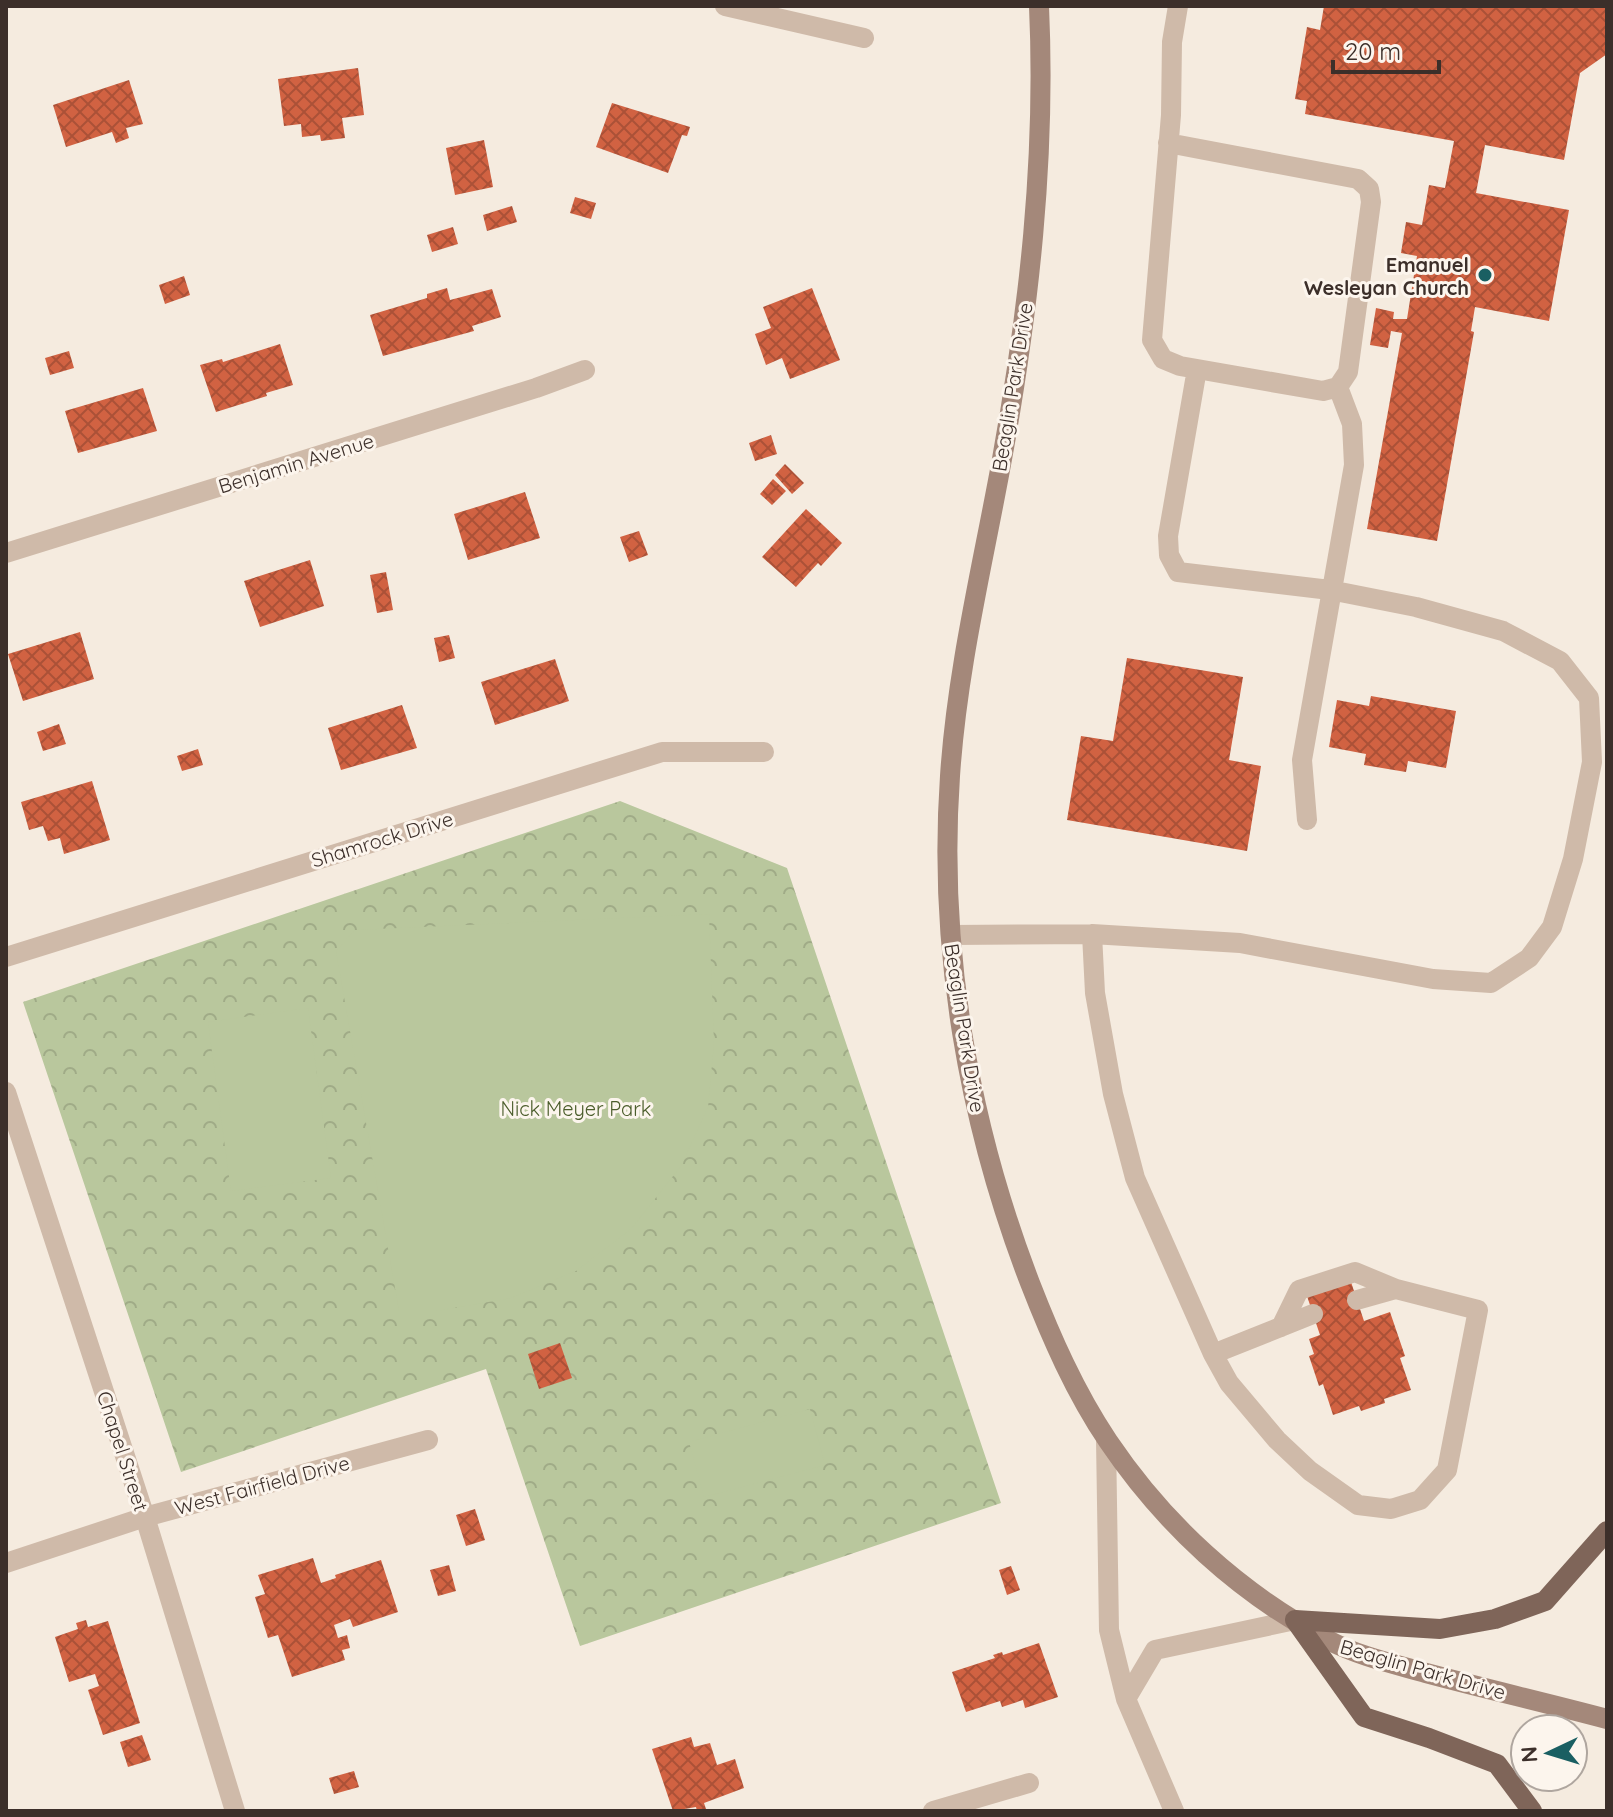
<svg xmlns="http://www.w3.org/2000/svg" width="1613" height="1817" font-family="Quicksand,sans-serif">
  <defs>
    <pattern id="park-crowns" width="20" height="18" patternUnits="userSpaceOnUse" patternTransform="scale(2)"><rect width="20" height="18" fill="#b9c79d"/><path d="M2 6a3 3 0 1 1 6 0M12 15a3 3 0 1 1 6 0" fill="none" stroke="#a0ab87"/></pattern>
    <pattern id="building-cross-hatch" width="8" height="8" patternUnits="userSpaceOnUse" patternTransform="scale(2)"><rect width="8" height="8" fill="#d16242"/><path d="M0 0l8 8M0 8l8-8" fill="none" stroke="#ab5137"/></pattern>
  </defs>
  <rect width="100%" height="100%" fill="#f5ebdf"/>
  <path fill="url(#park-crowns)" d="M620,801L787,868L1001,1503L580,1646L486,1369L181,1472L23,1002Z"/>
  <path fill="#b9c79d" d="M709,914L714,1043L708,1107L681,1166L631,1229L576,1271L511,1298L436,1311H399L336,951L355,930Z
    M308,1008L331,1178L231,1191L208,1022Z
    M810,1409L825,1465L704,1497L689,1442Z"/>
  <path fill="url(#building-cross-hatch)" d="M1324,6H1607V54L1580,73L1564,160L1485,145L1476,193L1569,210L1549,321L1475,307L1471,331L1474,332L1437,541L1367,529L1402,333L1391,331L1388,348L1370,345L1376,308L1394,312L1393,319H1407L1417,256L1401,253L1406,222L1422,225L1429,185L1445,188L1454,141L1305,114L1307,101L1295,99L1307,27L1320,30Z
    M358,68L364,115L342,118L345,138L321,141L320,135L302,137L301,124L284,126L278,79Z
    M129,80L143,124L126,128L129,138L116,143L112,132L66,147L53,105Z
    M612,103L690,127L687,136L682,135L668,173L596,147Z
    M484,140L493,187L455,195L446,148Z
    M575,197L596,203L591,219L570,213Z
    M512,206L517,222L487,231L483,215Z
    M453,227L458,244L432,252L427,235Z
    M184,276L190,295L165,304L159,285Z
    M447,288L450,300L492,289L501,317L472,326L474,331L383,356L370,315L427,298V294Z
    M812,288L840,360L790,379L782,358L766,365L755,334L771,328L763,307Z
    M280,344L293,385L266,393L267,396L216,412L200,365L222,359L223,362Z
    M69,351L74,368L50,375L45,358Z
    M143,388L157,431L78,453L65,411Z
    M771,435L777,454L755,461L749,443Z
    M785,464L804,483L792,494L775,475Z
    M773,479L786,491L772,505L760,494Z
    M525,492L540,538L468,560L454,514Z
    M806,509L842,543L821,566L818,563L796,587L762,557Z
    M639,531L648,555L629,562L620,537Z
    M310,560L324,606L260,627L244,581Z
    M386,572L393,610L377,613L370,575Z
    M80,632L94,679L23,701L8,654Z
    M449,635L455,658L439,662L434,638Z
    M1127,658L1243,677L1229,760L1261,766L1247,851L1067,820L1081,736L1113,741Z
    M555,659L569,701L495,725L481,682Z
    M1371,696L1456,711L1446,768L1408,761L1406,772L1364,765L1366,754L1329,747L1337,700L1369,706Z
    M402,705L417,748L341,770L328,728Z
    M59,724L66,744L43,751L37,732Z
    M198,749L203,765L182,771L177,756Z
    M92,781L110,840L64,854L60,838L48,841L43,826L29,830L21,802Z
    M1351,1282L1364,1321L1390,1312L1405,1356L1400,1358L1411,1390L1384,1399L1385,1403L1361,1411L1359,1406L1333,1415L1323,1384L1319,1386L1309,1356L1314,1354L1309,1339L1320,1335L1307,1296Z
    M560,1343L572,1378L539,1389L528,1354Z
    M475,1509L485,1540L466,1546L456,1515Z
    M313,1558L321,1583L336,1578L335,1575L381,1560L398,1612L353,1627L350,1619L334,1625L338,1638L347,1635L350,1648L342,1650L345,1660L292,1677L278,1635L268,1638L255,1597L265,1594L258,1575Z
    M449,1565L456,1591L438,1596L430,1570Z
    M1011,1566L1020,1590L1007,1595L999,1570Z
    M86,1620L88,1627L108,1621L140,1723L103,1735L88,1690L99,1686L95,1674L69,1682L55,1637L78,1629L76,1623Z
    M1039,1643L1058,1697L1025,1708L1023,1700L1002,1707L1000,1701L966,1712L952,1672L995,1658L993,1655L1002,1652L1003,1655Z
    M142,1735L151,1760L128,1767L120,1742Z
    M691,1737L694,1747L710,1743L717,1765L735,1759L744,1788L704,1803L706,1809L697,1811L696,1807L673,1811L652,1749Z
    M354,1771L359,1787L334,1794L329,1778Z"/>
  <g fill="none" stroke-linecap="round" stroke-linejoin="round">
    <path stroke="#cfbaa9" stroke-width="20" d="M1168,143L1358,179L1369,189L1371,202L1348,372L1338,387L1323,391L1180,366L1163,359L1152,340L1171,115L1172,42L1178,6
      M1307,820L1302,760L1354,465L1352,424L1338,387
      M1092,934L1095,993L1113,1094L1135,1178L1213,1354L1229,1383L1277,1440L1310,1471L1358,1505L1391,1509L1420,1500L1447,1470L1478,1310L1396,1289L1355,1272L1299,1290L1281,1327
      M951,935L1092,934L1240,943L1433,979L1491,983L1529,958L1552,927L1573,859L1592,762L1589,698L1560,661L1503,631L1416,607L1330,590L1178,572L1169,555L1168,536L1197,369
      M1357,1300L1396,1289
      M1213,1354L1313,1314
      M1106,1439L1109,1630L1126,1699L1174,1811
      M1126,1699L1155,1650L1295,1620"/>
    <path stroke="#cfbaa9" stroke-width="20" d="M725,6L864,38
      M6,553L536,388L585,370
      M6,957L662,752H764
      M6,1092L145,1517L235,1811
      M6,1563L145,1517L428,1440
      M933,1811L1029,1783"/>
    <path stroke="#a4887a" stroke-width="20" d="M1039,6C1046,159 1029,309 1002,459C983,564 957,669 950,776C938,948 968,1122 1030,1283C1051,1337 1075,1392 1108,1441C1164,1524 1239,1593 1328,1640C1358,1656 1394,1664 1426,1673C1486,1689 1547,1703 1607,1719"/>
    <path stroke="#7f6559" stroke-width="20" d="M1295,1620L1440,1629L1495,1619L1545,1601L1607,1531
      M1295,1620L1364,1717L1429,1738L1497,1764L1532,1811"/>
  </g>
  <circle fill="#1a5f62" stroke="#fcf5ed" stroke-width="3" cx="1485" cy="275" r="8"/>
  <g text-anchor="middle" dominant-baseline="central" stroke-width="6" stroke-linejoin="round" paint-order="stroke">
    <g font-size="20" font-weight="bold" fill="#3c2f2a" stroke="#fcf5ed" text-anchor="end">
      <text x="1469" y="264">Emanuel<tspan x="1469" dy="23">Wesleyan Church</tspan></text>
    </g>
    <g font-size="20" fill="#3c2f2a" stroke="#fcf5ed">
      <text transform="translate(1012 387) rotate(-81)">Beaglin Park Drive</text>
      <text transform="translate(296 463) rotate(-17)">Benjamin Avenue</text>
      <text transform="translate(382 839) rotate(-17)">Shamrock Drive</text>
      <text transform="translate(965 1028) rotate(81)">Beaglin Park Drive</text>
      <text transform="translate(123 1451) rotate(72)">Chapel Street</text>
      <text transform="translate(262 1485) rotate(-15)">West Fairfield Drive</text>
      <text transform="translate(1423 1669) rotate(16)">Beaglin Park Drive</text>
    </g>
    <g font-size="20" fill="#4b5d2b" stroke="#fcf5ed">
      <text x="576" y="1108">Nick Meyer Park</text>
    </g>
  </g>
  <rect width="1613" height="1817" fill="none" stroke="#3c2f2a" stroke-width="16"/>
  <g transform="translate(1549 1753) rotate(266)"><circle r="38" fill="#fcf5ed" stroke="#afa69f" stroke-width="2"/>
  <path d="M0-6L14 30L0 20L-14 30Z" fill="#1a5f62"/>
  <text y="-12" font-size="22" font-weight="bold" text-anchor="middle" fill="#3c2f2a">N</text>
  </g>
  <path d="M1333 60v12h106v-12" fill="none" stroke="#3c2f2a" stroke-width="4"/>
  <text x="1345" y="60" font-size="24" fill="#3c2f2a" stroke="#fcf5ed" stroke-width="6" paint-order="stroke">20 m</text>
</svg>
